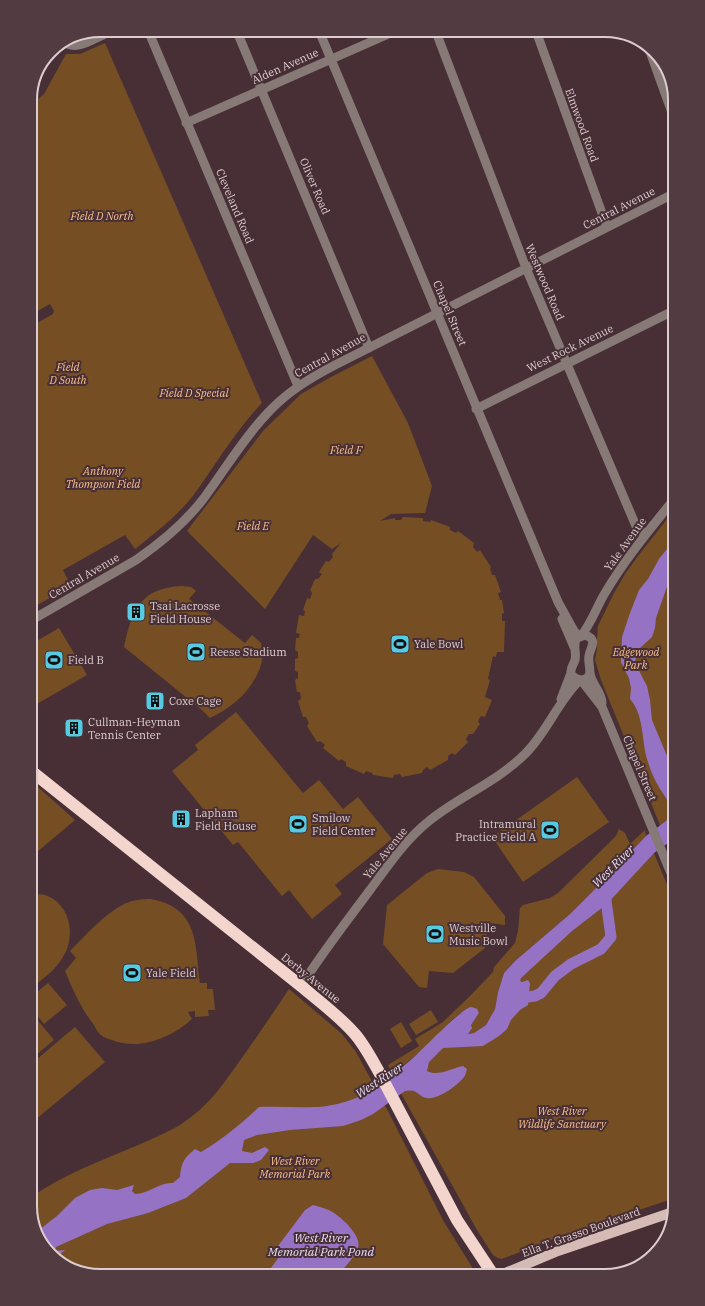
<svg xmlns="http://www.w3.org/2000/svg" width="705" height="1306" font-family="'IBM Plex Serif',serif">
  <rect width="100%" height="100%" fill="#472f35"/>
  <path fill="#764e24" d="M105,43L262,403C235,431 215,466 192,497C176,517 155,533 135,549L125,535L63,570L71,586L30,609V327L53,314L54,311L50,304L30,315V106L44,94L66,54H80Z
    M372,356L408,423L432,486L425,513L391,514L380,521L395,518V520H401L403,517L423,518V521L430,522L431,520L450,527V530L456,533L458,531L474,543L473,547L477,552L480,550L491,567L490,569L492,575H495L501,592L498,593L500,600H502L504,613L502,614V621H505L504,652H497L496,657L493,656L488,679L490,680L485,697L492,700L485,717L481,716L478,721L480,724L473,734H469L466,739L468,742L455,755L452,753L448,756V760L430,770L427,767L423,770L422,773L402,777L400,774L394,775L393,778L373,775L372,773L366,771L364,774L346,766V762L341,759L339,761L323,748L325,745L320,741L317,742L307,726L309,723L306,717H303L298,701L301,699L300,692H297L295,680L298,678V672L295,671V659L298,658V652L295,650L296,638H299L300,634L296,633L299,615L304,616L305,611L303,610L307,598L310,599L312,593L310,590L315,579H318L322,574L319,572L326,561L329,562L333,557L332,554L341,543L332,549L313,535L265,609L187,531L263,431L301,394L331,377Z
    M675,509V862L601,680L595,660L597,649V639L598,626L614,593L625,574L638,556Z
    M182,586L191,587L196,591L189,599L245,643L252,635L261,643C262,648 263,653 262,658C262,664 259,671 257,675C246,696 231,708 210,718L203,711L124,647C132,610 140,588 182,586Z
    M59,628L87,675L30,708V645Z
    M236,712L303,793L319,780L343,809L358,797L392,839L335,885L342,894L312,919L289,890L282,896L238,842L233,845L172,771L198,750L195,745Z
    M577,777L609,822L523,882L492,837Z
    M30,780L75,820L30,858Z
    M619,829L625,833L630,844L645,830L646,836L595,889L570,914L515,961L504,973L498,992L495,1009L486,1025L474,1033L468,1034L471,1025L479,1013L471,1007C456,1013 440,1033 428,1044C417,1055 405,1064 392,1074L388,1065L419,1046L415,1039L443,1022L471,995L493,972L494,967L515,943L518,931L520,908L523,905L550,898L558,893L616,836Z
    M651,846L675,904V1198L558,1237L502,1259L498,1258L493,1255L477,1230L397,1086L434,1047L477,1038L497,1026L516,977Z
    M438,869L464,872L474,877L505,916V925L488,923L485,948L453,973L429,971L427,988L419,987L383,944L387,905L427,873Z
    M30,894C35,894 41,894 45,895C71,904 76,936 63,957C55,971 42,979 30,989Z
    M151,899C199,908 195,944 200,983H207V989H213L215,1010H208L209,1016L195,1017V1011L188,1012L192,1019C171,1038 139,1051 112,1040C109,1039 104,1038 101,1035C98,1033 96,1029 94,1025C81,1009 73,990 65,971L76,958L70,951C86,935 103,915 124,904C132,900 142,899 151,899Z
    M48,983L67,1005L44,1024L30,1007V998Z
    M289,989L342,1034L356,1052L387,1109L444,1222L472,1267L470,1276H96L61,1264L35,1233L30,1206V1198C62,1175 100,1161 136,1146C151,1139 166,1133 180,1125C210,1106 226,1080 246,1052C261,1031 275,1010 289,989Z
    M431,1010L438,1022L416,1035L409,1024Z
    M30,1011L54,1040L30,1060Z
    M401,1022L412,1041L401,1048L390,1029Z
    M75,1027L105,1062L30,1124V1065Z"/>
  <path fill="#9672c4" d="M675,539V570L670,578L656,618L655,628L652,637L640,648L636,657L635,663L647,686L650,700L652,720L667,756L675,769V799L670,804C661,791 652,777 648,762C641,742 645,716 630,699L631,688L629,678L621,662L622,637L630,613L639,590L648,579L659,559Z
    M675,812V838L654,853L607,904L572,931L521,978L520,981L522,982L528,980L530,983L528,1005L520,1010L511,1020L507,1029L499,1036L483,1046L443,1048L429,1062L427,1071C438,1077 452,1068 463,1066L467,1069C466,1071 466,1075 464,1077C458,1085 438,1100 427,1098C418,1097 418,1088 405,1091L373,1114L361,1120L343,1126L290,1130L257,1135L244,1140L242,1151L252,1153L265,1147L269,1150L261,1160L253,1163H230L186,1198L148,1213L107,1224L56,1247L54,1251L65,1250L56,1258L35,1233L57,1216L75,1198L90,1190L102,1188L117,1190L134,1185L132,1191L135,1194C149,1194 159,1182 173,1183L180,1177C181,1163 184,1158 195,1149L201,1152C222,1140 241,1124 259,1107C277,1106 296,1108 314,1107C333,1107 360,1099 375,1088C388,1079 401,1068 413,1058C423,1049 462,1008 471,1007C471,1007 476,1008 477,1009L479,1013L471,1025L472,1028L468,1034L474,1033L486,1025L495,1009L498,992L504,973L515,961L570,914L595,889L646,836L666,821Z
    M313,1205C320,1207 328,1209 334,1213C343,1219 362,1236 358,1248C354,1258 344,1268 337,1276H262L271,1268L281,1254L278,1246L305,1210Z"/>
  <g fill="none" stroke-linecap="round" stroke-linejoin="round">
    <path stroke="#9672c4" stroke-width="2" d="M672,800L675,806"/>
    <path stroke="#9672c4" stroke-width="11" d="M514,999L535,996L541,993L555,976L571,964L601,949L611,937L605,893"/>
    <path stroke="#867976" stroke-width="9" d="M536,31L607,227
      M436,32L526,268L636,526L645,535
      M320,33L558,602L574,631L579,637
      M238,34L369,348
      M150,35L298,386
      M64,42C76,51 91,40 103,35
      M648,46L675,121
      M186,123L393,32
      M476,409L675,310
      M562,619L574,647
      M30,621L136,560C162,542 185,523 204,498C224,471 241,442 264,417C284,394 308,379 335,365L675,193
      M585,635C599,640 590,647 589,656C587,665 596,678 581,680C577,679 572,677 571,673C570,668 574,664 575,660C577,652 572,645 577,638Z
      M581,636C591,624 597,606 605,593C625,559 650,529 675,498
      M590,673C591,684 602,692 602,703
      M581,680L602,707L675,883
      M561,699L571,673
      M301,986C322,953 346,922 370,890C388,866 405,840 429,821C460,796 495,783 524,755C547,733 557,702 580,680"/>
    <path stroke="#d5bbb5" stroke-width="10" d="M498,1276L558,1251L673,1212"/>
    <path stroke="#f4d5cd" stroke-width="12" d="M30,770L301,986C319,1001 338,1015 354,1033C364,1044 371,1058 379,1072L457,1220L494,1276"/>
  </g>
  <defs>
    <symbol id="building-square" viewBox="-11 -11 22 22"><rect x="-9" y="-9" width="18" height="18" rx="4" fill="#55cae0" stroke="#472f35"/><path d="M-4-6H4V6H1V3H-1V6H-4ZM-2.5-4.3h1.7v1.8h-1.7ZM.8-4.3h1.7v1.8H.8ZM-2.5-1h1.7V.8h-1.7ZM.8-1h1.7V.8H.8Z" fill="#111"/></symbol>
    <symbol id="stadium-square" viewBox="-11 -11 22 22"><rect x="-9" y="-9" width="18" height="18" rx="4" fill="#55cae0" stroke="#472f35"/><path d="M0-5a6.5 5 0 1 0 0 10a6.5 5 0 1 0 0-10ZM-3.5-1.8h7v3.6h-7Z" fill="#111"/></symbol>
  </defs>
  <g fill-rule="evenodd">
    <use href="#building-square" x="125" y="601" width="22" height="22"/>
    <use href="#stadium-square" x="389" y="633" width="22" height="22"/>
    <use href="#stadium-square" x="185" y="641" width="22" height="22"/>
    <use href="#stadium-square" x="43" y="649" width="22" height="22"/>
    <use href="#building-square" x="144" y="690" width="22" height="22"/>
    <use href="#building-square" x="63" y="717" width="22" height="22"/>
    <use href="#building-square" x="170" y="808" width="22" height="22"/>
    <use href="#stadium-square" x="287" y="813" width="22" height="22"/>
    <use href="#stadium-square" x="539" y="819" width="22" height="22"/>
    <use href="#stadium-square" x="424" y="923" width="22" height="22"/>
    <use href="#stadium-square" x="121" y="962" width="22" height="22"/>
  </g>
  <g text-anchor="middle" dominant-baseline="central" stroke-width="4" stroke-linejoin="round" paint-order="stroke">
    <g font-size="11" fill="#ddcdd0" stroke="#472f35">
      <text transform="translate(285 66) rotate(-24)">Alden Avenue</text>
      <text transform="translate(582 125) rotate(70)">Elmwood Road</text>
      <text transform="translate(315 186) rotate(67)">Oliver Road</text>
      <text transform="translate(235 206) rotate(67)">Cleveland Road</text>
      <text transform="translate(619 208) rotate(-27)">Central Avenue</text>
      <text transform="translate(545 282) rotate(67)">Westwood Road</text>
      <text transform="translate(450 313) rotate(67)">Chapel Street</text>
      <text transform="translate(570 348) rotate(-26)">West Rock Avenue</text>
      <text transform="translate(330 355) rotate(-29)">Central Avenue</text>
      <text transform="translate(625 544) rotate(-54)">Yale Avenue</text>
      <text transform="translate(84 576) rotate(-30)">Central Avenue</text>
      <text transform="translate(640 768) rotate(67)">Chapel Street</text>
      <text transform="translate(385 853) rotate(-51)">Yale Avenue</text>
      <text transform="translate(311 978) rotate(39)">Derby Avenue</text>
      <text transform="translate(581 1232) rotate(-20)">Ella T. Grasso Boulevard</text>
    </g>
    <g font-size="11" font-style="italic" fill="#f8bf8b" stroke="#472f35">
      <text x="102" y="216">Field D North</text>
      <text x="68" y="367">Field<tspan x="68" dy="13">D South</tspan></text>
      <text x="194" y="393">Field D Special</text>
      <text x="346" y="450">Field F</text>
      <text x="103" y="471">Anthony<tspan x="103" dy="13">Thompson Field</tspan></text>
      <text x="253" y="526">Field E</text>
      <text x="636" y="652">Edgewood<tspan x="636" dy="13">Park</tspan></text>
      <text x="562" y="1111">West River<tspan x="562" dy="13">Wildlife Sanctuary</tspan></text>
      <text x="295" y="1161">West River<tspan x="295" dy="13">Memorial Park</tspan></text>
    </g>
    <g font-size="11" fill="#ddcdd0" stroke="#472f35" text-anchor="start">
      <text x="150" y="606">Tsai Lacrosse<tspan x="150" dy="13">Field House</tspan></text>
      <text x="414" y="644">Yale Bowl</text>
      <text x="210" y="652">Reese Stadium</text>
      <text x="68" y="660">Field B</text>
      <text x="169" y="701">Coxe Cage</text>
      <text x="88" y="722">Cullman-Heyman<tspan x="88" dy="13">Tennis Center</tspan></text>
      <text x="195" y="813">Lapham<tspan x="195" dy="13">Field House</tspan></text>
      <text x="312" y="818">Smilow<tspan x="312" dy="13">Field Center</tspan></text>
      <text x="536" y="824" text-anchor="end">Intramural<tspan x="536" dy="13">Practice Field A</tspan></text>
      <text x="449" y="928">Westville<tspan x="449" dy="13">Music Bowl</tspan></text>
      <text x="146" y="973">Yale Field</text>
    </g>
    <g font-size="12" font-style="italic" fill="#e8dff6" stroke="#472f35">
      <text transform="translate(613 866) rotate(-45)">West River</text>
      <text transform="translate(379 1080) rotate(-33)">West River</text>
      <text x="321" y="1237">West River<tspan x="321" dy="14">Memorial Park Pond</tspan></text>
    </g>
  </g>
  <path d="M0 0H705V1306H0ZM100 37H605A63 63 0 0 1 668 100V1206A63 63 0 0 1 605 1269H100A63 63 0 0 1 37 1206V100A63 63 0 0 1 100 37Z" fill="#533c41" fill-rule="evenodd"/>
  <path fill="none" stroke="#ddcdd0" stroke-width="2" d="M100 37H605A63 63 0 0 1 668 100V1206A63 63 0 0 1 605 1269H100A63 63 0 0 1 37 1206V100A63 63 0 0 1 100 37Z"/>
</svg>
